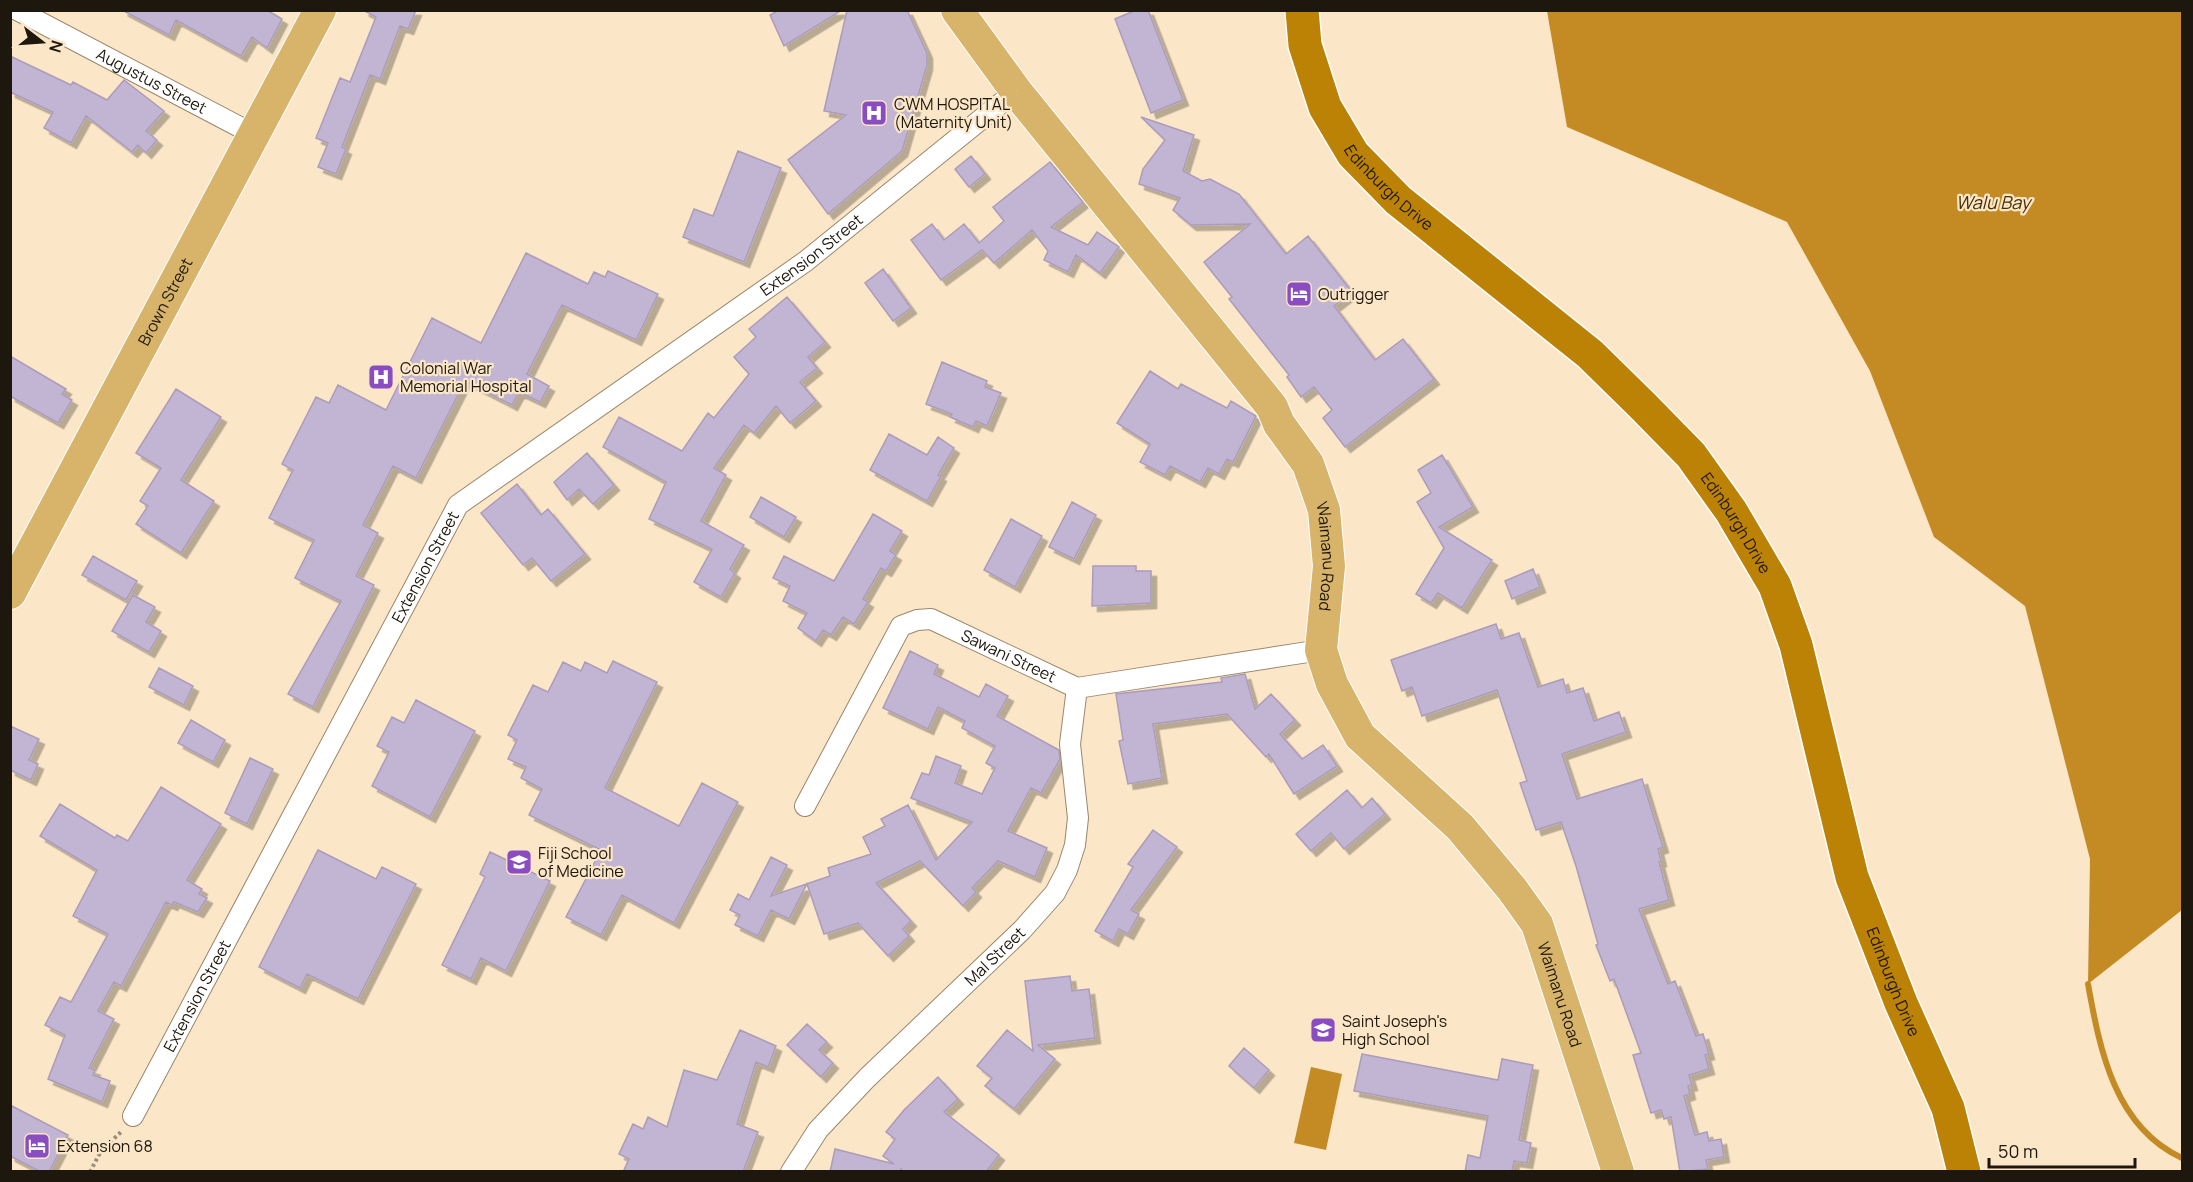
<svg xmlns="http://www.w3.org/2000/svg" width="2193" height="1182" font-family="Manrope,sans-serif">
  <defs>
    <filter id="shadow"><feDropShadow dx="5.5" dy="5.5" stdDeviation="0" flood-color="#0004"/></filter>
  </defs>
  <rect width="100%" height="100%" fill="#fbe6c8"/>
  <path fill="#c48b25" d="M1547,11H2182V910L2088,984L2090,859L2025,606L1934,537L1870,371L1787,222L1567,127Z
    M1311,1067L1342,1074L1326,1150L1294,1143Z"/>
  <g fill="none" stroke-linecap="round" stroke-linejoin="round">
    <path stroke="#c48b25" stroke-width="6" d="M2088,984C2100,1051 2115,1127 2182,1158"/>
  </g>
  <path fill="#c2b5d3" stroke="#aa9cba" stroke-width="1.5" filter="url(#shadow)" d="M122,10H267L282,19L267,48L252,37L241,56L176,20L169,35Z
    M363,10H416L408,29L400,26L380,79L370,75L342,147L346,149L336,174L318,167L328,143L316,138L340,78L350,82L376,17Z
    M779,10H842L784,46L770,15Z
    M847,10H907L927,53V65L902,151L828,214L788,160L846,115L824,111Z
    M1136,10H1148L1183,100L1151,113L1115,19Z
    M10,56L71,85L73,82L107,100L124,80L164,111L146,131L157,140L146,153L138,145L132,152L86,116L71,143L44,128L53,112L10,92Z
    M1141,117L1194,135L1183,171L1202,181L1210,179L1239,194L1286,254L1308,236L1352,292L1334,306L1375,360L1403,339L1434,379L1345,447L1323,418L1332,410L1314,387L1301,397L1287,377L1289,375L1229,299L1232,297L1204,262L1250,224L1191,225L1173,210L1180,198L1139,184L1143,169L1165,140Z
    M738,151L781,168L744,262L683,237L694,209L713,216Z
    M971,156L985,174L969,187L955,169Z
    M1050,162L1083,202L1051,227L1088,245L1097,232L1119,247L1100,273L1076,255L1068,272L1044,260L1048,251L1032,230L994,263L982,250L941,280L911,240L932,224L944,240L964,224L979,243L1004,221L993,207Z
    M526,253L588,284L594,272L605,277L608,271L658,294L636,340L562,305L527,374L549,386L540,402L519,392L512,405L465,381L416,478L393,466L363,525L378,533L356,576L374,585L313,707L288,694L341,601L295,578L314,540L269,518L293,470L282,464L316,397L329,403L338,385L386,410L432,318L481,343Z
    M883,269L911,308L893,321L865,283Z
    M787,297L825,342L808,357L817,368L800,382L816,401L790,423L776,406L754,433L744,425L714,468L726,475L701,521L744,545L730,569L735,573L721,597L694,582L712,549L649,519L666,482L603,447L619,417L682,451L708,413L714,418L749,374L734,357L756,337L749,329Z
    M10,356L66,389L62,394L72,400L58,423L10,396Z
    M942,362L987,381L985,387L1001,393L987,426L976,421L973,427L950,417L952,414L926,404Z
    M1150,371L1178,389L1181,384L1227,408L1231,401L1256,416L1233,462L1227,459L1219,474L1208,468L1200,482L1170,466L1165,475L1140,462L1150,444L1117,423Z
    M176,389L221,417L181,480L214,501L181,553L136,524L148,506L140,501L161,468L136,453Z
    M889,434L927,455L938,437L954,448L938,475L941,476L927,501L870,470Z
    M587,453L614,485L593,504L579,489L567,500L554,482Z
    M1442,455L1473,507L1439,527L1492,560L1462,608L1438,593L1431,603L1416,594L1444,548L1417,502L1431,493L1418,470Z
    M517,484L541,515L548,509L585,554L551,581L532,558L523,565L481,513Z
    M761,497L796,517L784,537L750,517Z
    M1072,502L1096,515L1074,559L1049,547Z
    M873,514L902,531L890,551L896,555L886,571L881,568L863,599L868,602L854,624L843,617L831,635L823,630L816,641L798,628L807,613L783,601L790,586L773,578L784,556L834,581Z
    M1011,519L1042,536L1015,587L984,570Z
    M93,556L137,581L126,600L82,575Z
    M1093,566H1136V571H1151V603L1092,606Z
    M1533,569L1540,587L1512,599L1505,581Z
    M133,595L155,607L146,622L161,631L149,652L112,631Z
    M1496,624L1501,639L1519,633L1538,687L1563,679L1567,693L1583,688L1594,721L1619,712L1626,732L1562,754L1577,799L1642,779L1663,847L1658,849L1661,861L1659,862L1669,900L1639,909L1668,984L1675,981L1696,1036L1703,1034L1709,1054L1705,1055L1709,1069L1689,1075L1692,1085L1688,1086L1690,1094L1684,1096L1695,1135L1707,1132L1709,1141L1721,1139L1724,1157L1706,1160L1708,1169L1680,1172L1671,1117L1664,1119L1661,1110L1651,1113L1633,1055L1641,1053L1614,979L1610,981L1596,945L1598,944L1576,866L1561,822L1536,830L1520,783L1527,781L1497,690L1422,716L1412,687L1402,691L1391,660Z
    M910,651L938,665L934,674L979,697L986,684L1008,696L997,716L1059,750L1060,759L1041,793L1031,788L1008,831L1047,848L1035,877L998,861L972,888L976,892L963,906L920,861L876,883L911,921L903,929L909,936L888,956L858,923L824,934L807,884L789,919L771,910L758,936L735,925L740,915L730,910L738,894L749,900L771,857L787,865L771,896L830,876L828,868L871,854L863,837L885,826L881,819L908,805L936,860L972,822L911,798L922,773L929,775L936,756L961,766L955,783L982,794L995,768L986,763L995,746L962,728L965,721L938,707L928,729L883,708Z
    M613,661L657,682L605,788L679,826L702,783L738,802L674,923L622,895L601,935L566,917L601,850L529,815L542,789L521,778L526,767L508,759L517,740L508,735L533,685L548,692L563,662L581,671L585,662L607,673Z
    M159,668L193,686L184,705L149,687Z
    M1245,674L1255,709L1271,694L1295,720L1280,734L1302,759L1323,745L1337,766L1294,794L1269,754L1266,757L1227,714L1153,724L1162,778L1128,784L1119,741L1123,740L1116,694L1222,682L1221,678Z
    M416,700L475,731L430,817L372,786L389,752L377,746L392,717L404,723Z
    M191,720L225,740L213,762L178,743Z
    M10,726L39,739L29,760L38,764L31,780L10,770Z
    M250,758L273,769L247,824L225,813Z
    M161,787L221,824L187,880L202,889L199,894L207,898L198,912L174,902L172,905L166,902L121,986L114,982L98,1011L114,1019L89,1068L95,1070L93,1075L110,1081L102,1102L48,1079L65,1035L45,1025L60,997L71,1002L108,934L73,916L97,870L40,836L60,804L115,838L117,835L128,841Z
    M1347,790L1362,808L1372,798L1385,814L1344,849L1331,833L1311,851L1296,834Z
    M1153,830L1177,847L1131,910L1139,914L1128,934L1119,929L1113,941L1095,931L1133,867L1128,864Z
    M318,850L376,879L382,867L416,884L358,999L307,974L300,988L259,967Z
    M490,852L550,881L506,971L481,958L471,979L442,965L485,877L480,874Z
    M1070,976L1072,991L1089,989L1095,1038L1038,1045L1055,1059L1014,1109L985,1086L992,1078L977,1066L1007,1030L1033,1051L1025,981Z
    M807,1024L827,1042L819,1050L833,1063L821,1077L787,1045Z
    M740,1030L776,1046L768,1067L756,1062L737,1124L758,1132L743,1172H623L629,1159L619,1154L633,1124L643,1129L648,1117L667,1127L684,1070L717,1080Z
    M1244,1048L1269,1070L1254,1088L1229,1066Z
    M1362,1054L1498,1080L1502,1059L1533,1065L1519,1140L1531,1143L1527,1163L1514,1161L1512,1172H1465L1468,1155L1480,1158L1488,1116L1354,1091Z
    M938,1077L958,1099L944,1112L999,1155L986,1172H904L901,1169L900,1172H830L835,1149L894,1164L883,1156L895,1139L886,1132L904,1110Z
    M10,1105L68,1135L49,1172H41L10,1156Z"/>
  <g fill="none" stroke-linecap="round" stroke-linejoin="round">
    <defs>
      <g id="street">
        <path id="s1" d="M17,10L253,134"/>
        <path id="s2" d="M805,806L901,626L917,620L931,619L1077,688L1321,650"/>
        <path id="s3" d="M133,1116L458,505L806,261L1016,91"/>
        <path id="s4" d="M791,1172L818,1130L867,1078L1022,930L1055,893L1067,870L1075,845L1078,818L1070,744L1077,688"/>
      </g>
      <g id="primary">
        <path id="s5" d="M957,10L1016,91L1272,407L1279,424L1308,464L1324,510L1329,566L1321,650L1332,684L1360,736L1460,827L1512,889L1537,924L1618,1172"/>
        <path id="s6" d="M10,593L320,10"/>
      </g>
      <g id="highway">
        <path id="s7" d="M1302,10L1305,45L1325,107L1353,154L1398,200L1590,354L1643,406L1691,455L1731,511L1775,586L1796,645L1852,877L1901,1003L1948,1108L1964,1172"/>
      </g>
    </defs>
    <use href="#street" stroke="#9a876c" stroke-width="22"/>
    <use href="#primary" stroke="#fff" stroke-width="34"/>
    <use href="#highway" stroke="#fff" stroke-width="36"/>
    <path stroke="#9c8d78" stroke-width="4" stroke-dasharray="3 3" stroke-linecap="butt" d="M90,1172L101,1151L122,1131"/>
    <use href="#street" stroke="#fff" stroke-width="20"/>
    <use href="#primary" stroke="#d7b469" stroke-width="32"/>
    <use href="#highway" stroke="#bc8205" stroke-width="33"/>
  </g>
  <defs>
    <symbol id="hospital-square" viewBox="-11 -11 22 22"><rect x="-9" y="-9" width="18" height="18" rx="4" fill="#8a4cc1" stroke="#fbe6c8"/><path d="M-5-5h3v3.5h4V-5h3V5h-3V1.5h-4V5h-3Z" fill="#fff"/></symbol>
    <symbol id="hotel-square" viewBox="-11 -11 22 22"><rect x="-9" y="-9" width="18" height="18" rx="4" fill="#8a4cc1" stroke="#fbe6c8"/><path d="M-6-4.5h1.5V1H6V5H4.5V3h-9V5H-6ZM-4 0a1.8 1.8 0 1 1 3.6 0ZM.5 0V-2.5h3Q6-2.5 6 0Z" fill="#fff"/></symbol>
    <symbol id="university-square" viewBox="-11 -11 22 22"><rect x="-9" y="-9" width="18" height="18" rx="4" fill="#8a4cc1" stroke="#fbe6c8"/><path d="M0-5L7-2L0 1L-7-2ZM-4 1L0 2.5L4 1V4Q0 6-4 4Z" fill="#fff"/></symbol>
    <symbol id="school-square" viewBox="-11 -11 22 22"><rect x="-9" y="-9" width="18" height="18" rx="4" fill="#8a4cc1" stroke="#fbe6c8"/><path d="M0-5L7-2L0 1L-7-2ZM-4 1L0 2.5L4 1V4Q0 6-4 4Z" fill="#fff"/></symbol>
  </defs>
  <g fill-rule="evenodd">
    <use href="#hospital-square" x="859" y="98" width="30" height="30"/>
    <use href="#hotel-square" x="1284" y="279" width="30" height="30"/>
    <use href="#hospital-square" x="366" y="362" width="30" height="30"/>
    <use href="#university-square" x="504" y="847" width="30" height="30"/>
    <use href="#school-square" x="1308" y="1015" width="30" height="30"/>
    <use href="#hotel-square" x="22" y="1131" width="30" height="30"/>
  </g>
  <g text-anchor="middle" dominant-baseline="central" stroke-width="4.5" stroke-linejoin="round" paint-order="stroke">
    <g font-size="16" fill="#1e170d" stroke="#fbe6c8">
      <text stroke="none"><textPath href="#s1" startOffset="152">Augustus Street</textPath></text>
      <text stroke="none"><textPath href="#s7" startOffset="204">Edinburgh Drive</textPath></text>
      <text stroke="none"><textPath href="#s3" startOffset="1125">Extension Street</textPath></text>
      <text stroke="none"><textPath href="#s6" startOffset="330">Brown Street</textPath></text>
      <text stroke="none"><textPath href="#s7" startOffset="690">Edinburgh Drive</textPath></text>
      <text stroke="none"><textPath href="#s5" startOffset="670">Waimanu Road</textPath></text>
      <text stroke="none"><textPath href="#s3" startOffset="622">Extension Street</textPath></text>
      <text stroke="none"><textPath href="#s2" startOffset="321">Sawani Street</textPath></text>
      <text stroke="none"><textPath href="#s4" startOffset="298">Mal Street</textPath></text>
      <text stroke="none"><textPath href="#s7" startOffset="1178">Edinburgh Drive</textPath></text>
      <text stroke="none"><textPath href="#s5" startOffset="1192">Waimanu Road</textPath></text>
      <text stroke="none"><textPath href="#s3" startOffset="136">Extension Street</textPath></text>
    </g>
    <g font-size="16" fill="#1e170d" stroke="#fbe6c8" text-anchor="start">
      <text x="894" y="104">CWM HOSPITAL<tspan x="894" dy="18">(Maternity Unit)</tspan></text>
      <text x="1318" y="294">Outrigger</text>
      <text x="400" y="368">Colonial War<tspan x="400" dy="18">Memorial Hospital</tspan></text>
      <text x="538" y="853">Fiji School<tspan x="538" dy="18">of Medicine</tspan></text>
      <text x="1342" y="1021">Saint Joseph's<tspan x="1342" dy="18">High School</tspan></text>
      <text x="57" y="1146">Extension 68</text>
    </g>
    <g font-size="18" font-style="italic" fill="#473006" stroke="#fbe6c8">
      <text x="1993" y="202">Walu Bay</text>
    </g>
  </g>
  <rect width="2193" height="1182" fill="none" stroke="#1e170d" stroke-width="24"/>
  <g transform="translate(42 42) rotate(107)" stroke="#fbe6c8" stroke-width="4.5" paint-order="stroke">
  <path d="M0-4.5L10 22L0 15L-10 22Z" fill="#1e170d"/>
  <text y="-9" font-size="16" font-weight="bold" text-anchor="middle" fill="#1e170d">N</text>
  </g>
  <path d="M1989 1158v9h146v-9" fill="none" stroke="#1e170d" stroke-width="3"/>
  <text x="1998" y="1158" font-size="18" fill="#1e170d" stroke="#fbe6c8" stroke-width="4.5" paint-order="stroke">50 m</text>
</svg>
